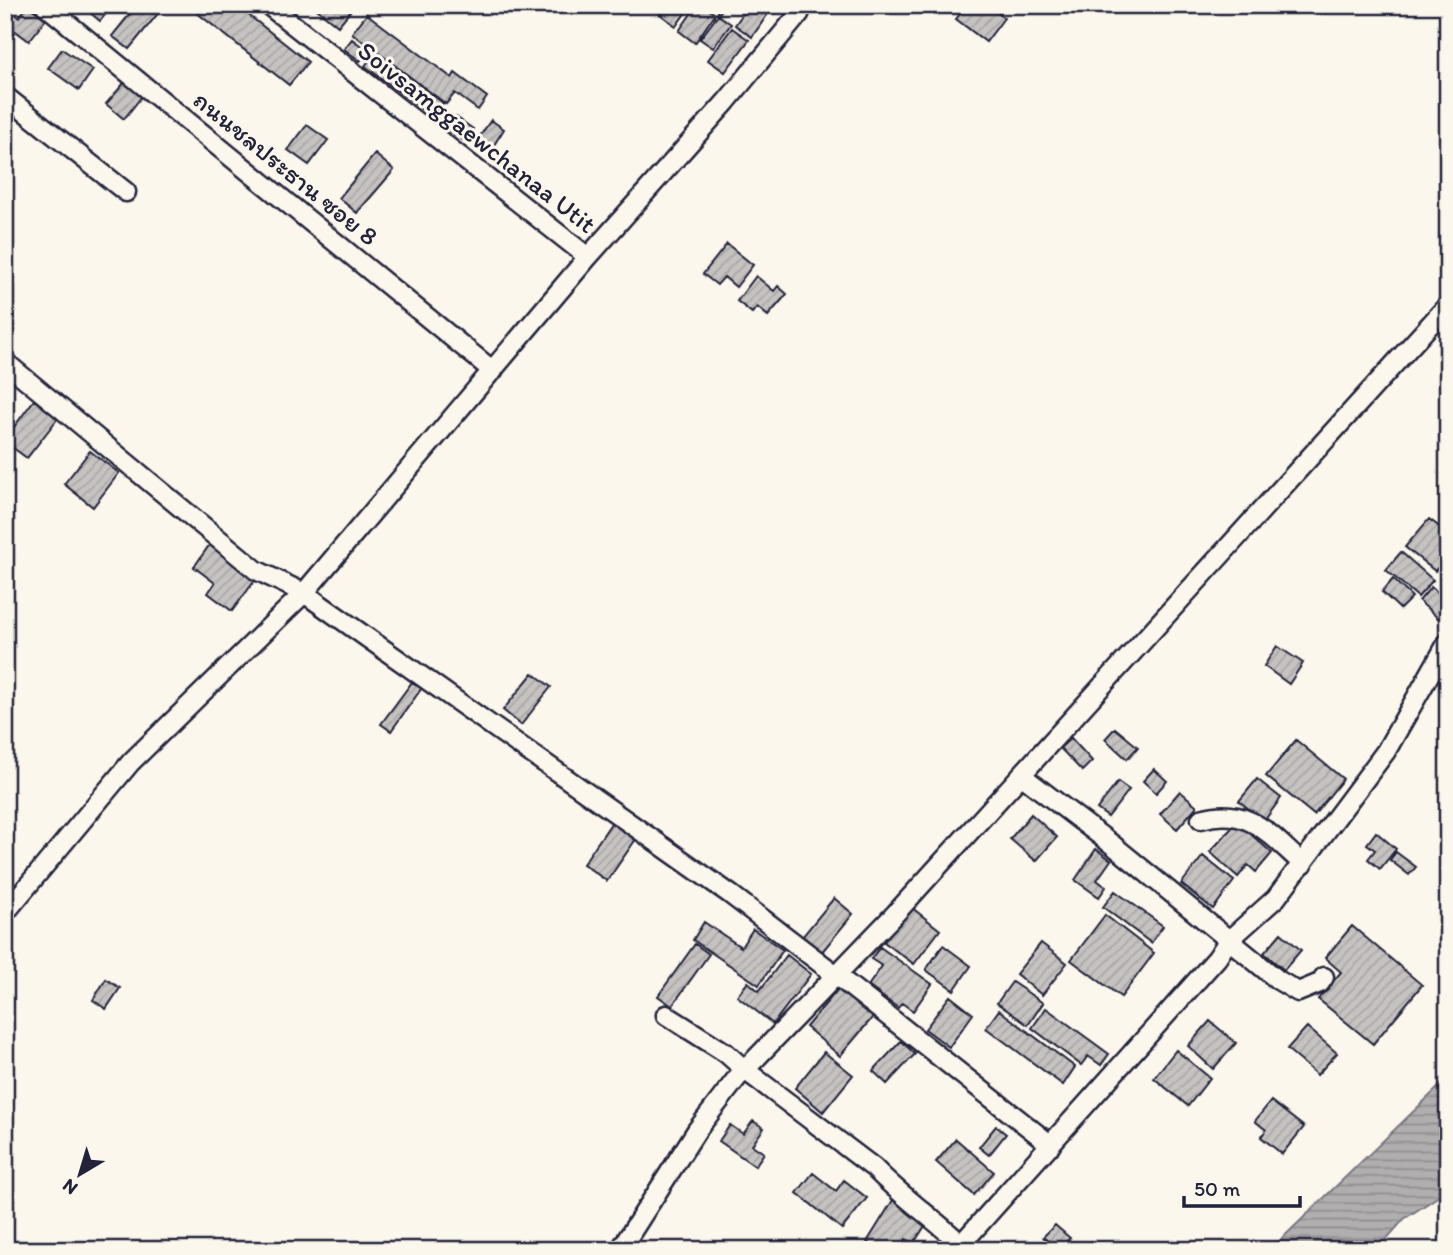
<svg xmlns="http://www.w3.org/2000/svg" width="1453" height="1255" font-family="Itim,'Playpen Sans Thai',sans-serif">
  <defs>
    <pattern id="water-rules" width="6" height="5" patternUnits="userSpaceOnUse" patternTransform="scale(1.75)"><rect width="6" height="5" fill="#b1aeb0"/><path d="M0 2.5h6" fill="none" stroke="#908d90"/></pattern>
    <pattern id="building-hatch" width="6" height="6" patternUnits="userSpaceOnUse" patternTransform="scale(1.75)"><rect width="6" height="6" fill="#c6c2c0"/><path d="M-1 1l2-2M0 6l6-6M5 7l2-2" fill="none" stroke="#aaa6a6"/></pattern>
  </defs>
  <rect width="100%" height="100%" fill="#fbf7ec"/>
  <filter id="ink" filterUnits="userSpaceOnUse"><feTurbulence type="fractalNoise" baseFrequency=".0143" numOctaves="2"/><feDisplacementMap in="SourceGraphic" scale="14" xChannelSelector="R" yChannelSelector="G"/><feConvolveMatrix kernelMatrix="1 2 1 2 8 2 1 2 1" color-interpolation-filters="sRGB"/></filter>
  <g filter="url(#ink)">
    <path fill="url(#water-rules)" stroke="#787681" stroke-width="2" d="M1448,1078V1190L1404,1219L1377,1250H1270Z"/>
    <path fill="url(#building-hatch)" stroke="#22223b" stroke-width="2" d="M91,5H113L100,21L87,10Z
      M137,5H165L129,49L112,36Z
      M187,5H236L308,62L289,85Z
      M312,5H355L338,26Z
      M666,5H691L676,26L660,14Z
      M697,5H703L715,14L695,43L679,31Z
      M711,5H725L718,15L717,10Z
      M749,5H774L752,37L735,25Z
      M967,5H988L1004,18L986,42L956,19Z
      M28,6L46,19L29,41L5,23V7L19,17Z
      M367,14L452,78L455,73L487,97L478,110L455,93L446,104L352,33Z
      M718,15L731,24L713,48L700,39Z
      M732,28L749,40L725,72L708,60Z
      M352,39L368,51L360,61L344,49Z
      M62,49L93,70L79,90L48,68Z
      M376,51L443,103L432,117L365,66Z
      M125,82L142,96L124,119L106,104Z
      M456,117L473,129L464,141L447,129Z
      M491,120L504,129L492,148L478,139Z
      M307,125L328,140L309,165L288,150Z
      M375,154L394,170L357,213L339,198Z
      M727,244L753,265L736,287L724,277L717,285L703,274Z
      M756,276L774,291L778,286L787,294L768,316L757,307L752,313L737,301Z
      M34,400L58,418L27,458L5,442V439Z
      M90,451L119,473L93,507L64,484Z
      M1429,519L1445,531L1439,538L1448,545V556L1435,571L1405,547Z
      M210,544L256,579L232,611L208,593L215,583L194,567Z
      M1401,552L1433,580L1418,597L1386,570Z
      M1393,579L1412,597L1400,609L1382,592Z
      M1431,587L1448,602V609L1439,619L1419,601Z
      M1277,646L1303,663L1289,684L1264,666Z
      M533,673L551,687L521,725L503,710Z
      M415,678L424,685L391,731L381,724Z
      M1115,728L1138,747L1127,759L1105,739Z
      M1071,738L1092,761L1082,771L1060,748Z
      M1296,740L1343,779L1314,815L1266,776Z
      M1154,769L1167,781L1156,793L1143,781Z
      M1257,779L1281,798L1264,821L1239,801Z
      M1118,782L1129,790L1108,817L1097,809Z
      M1180,791L1197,806L1177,829L1160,814Z
      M1031,814L1057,837L1036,861L1010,839Z
      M612,822L636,839L607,881L583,864Z
      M1237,822L1272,853L1256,872L1248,865L1238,877L1210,852Z
      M1376,832L1396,849L1380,869L1368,859L1375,850L1367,844Z
      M1096,849L1111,860L1097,880L1106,887L1099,897L1075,880Z
      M1396,852L1416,867L1409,875L1390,860Z
      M1203,856L1234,881L1213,909L1181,884Z
      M1115,891L1163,926L1151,943L1103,907Z
      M834,898L853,914L821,953L802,937Z
      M911,907L940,930L914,964L884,942Z
      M1105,915L1154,953L1121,997L1071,960Z
      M704,922L741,947L753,929L783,950L759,985L693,940Z
      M1352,926L1422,985L1373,1044L1318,999L1341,972L1325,958Z
      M1281,933L1301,950L1284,970L1264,953Z
      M1041,943L1067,963L1042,995L1016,974Z
      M695,944L709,954L672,1006L658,996Z
      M943,945L971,966L954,990L926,970Z
      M880,947L932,984L913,1011L902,1003L898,1008L868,986L882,966L871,959Z
      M787,955L811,974L773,1024L737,996L748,982L759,991Z
      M106,979L120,988L106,1009L93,1000Z
      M1012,982L1043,1003L1028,1025L997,1003Z
      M839,988L873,1017L840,1056L806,1027Z
      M950,996L973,1014L949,1047L925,1029Z
      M1046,1008L1109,1054L1101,1065L1088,1056L1081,1065L1032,1028Z
      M999,1010L1075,1067L1063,1085L986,1028Z
      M1210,1021L1236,1043L1213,1069L1188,1046Z
      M1307,1027L1337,1053L1317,1075L1287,1049Z
      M901,1041L915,1054L887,1084L873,1071Z
      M1176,1050L1210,1078L1188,1106L1154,1078Z
      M824,1052L853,1075L823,1112L795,1088Z
      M1271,1101L1304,1127L1282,1154L1261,1137L1266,1130L1255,1121Z
      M753,1121L764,1128L752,1145L764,1153L755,1166L719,1141L730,1125L743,1134Z
      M996,1126L1006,1134L989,1155L979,1147Z
      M956,1139L994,1172L974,1195L936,1162Z
      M813,1173L836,1191L844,1180L867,1198L842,1229L797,1193Z
      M893,1200L928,1221L914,1243L906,1239L899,1250H878L867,1242Z
      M1055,1225L1070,1238L1059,1250L1043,1237Z"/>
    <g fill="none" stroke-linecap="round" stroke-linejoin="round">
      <defs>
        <path id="minor" d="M45,5L493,371
          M268,5L588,257
          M5,96L126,192
          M5,362L256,570L304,593L730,894L836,975L1051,1145
          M1021,775L1114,846L1278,980L1298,992L1320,983L1324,977
          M1201,819C1249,805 1270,835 1303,864
          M5,913L131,762L304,593L588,257L726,102L799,14L803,5
          M666,1015L726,1053L745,1070L874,1168C901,1196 933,1218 961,1244
          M620,1250L697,1130L737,1078L895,914L1448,305
          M956,1250L1217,958L1228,941L1276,898L1386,751L1448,642"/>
      </defs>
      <use href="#minor" stroke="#22223b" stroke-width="23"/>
      <use href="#minor" stroke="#fbf7ec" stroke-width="18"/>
    </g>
  </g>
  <g text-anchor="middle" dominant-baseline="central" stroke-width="6" stroke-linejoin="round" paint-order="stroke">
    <g font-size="26" fill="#22223b" stroke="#fbf7ec">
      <text transform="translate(477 137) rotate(38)">Soivsamggaewchanaa Utit</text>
      <text transform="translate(286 168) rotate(39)">ถนนชลประธาน ซอย 8</text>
    </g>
  </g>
  <rect width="1453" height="1255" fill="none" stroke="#fbf7ec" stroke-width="28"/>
  <rect x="14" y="14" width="1425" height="1227" fill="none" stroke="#22223b" stroke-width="2.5" filter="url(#ink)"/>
  <g transform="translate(80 1174) rotate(218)" stroke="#fbf7ec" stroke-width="5" paint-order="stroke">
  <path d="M0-5L12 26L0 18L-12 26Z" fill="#22223b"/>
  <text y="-10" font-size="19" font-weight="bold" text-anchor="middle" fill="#22223b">N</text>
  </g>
  <path d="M1184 1196v10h116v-10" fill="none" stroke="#22223b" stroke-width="3.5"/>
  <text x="1194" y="1196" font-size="21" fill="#22223b" stroke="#fbf7ec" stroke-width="5" paint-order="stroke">50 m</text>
</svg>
